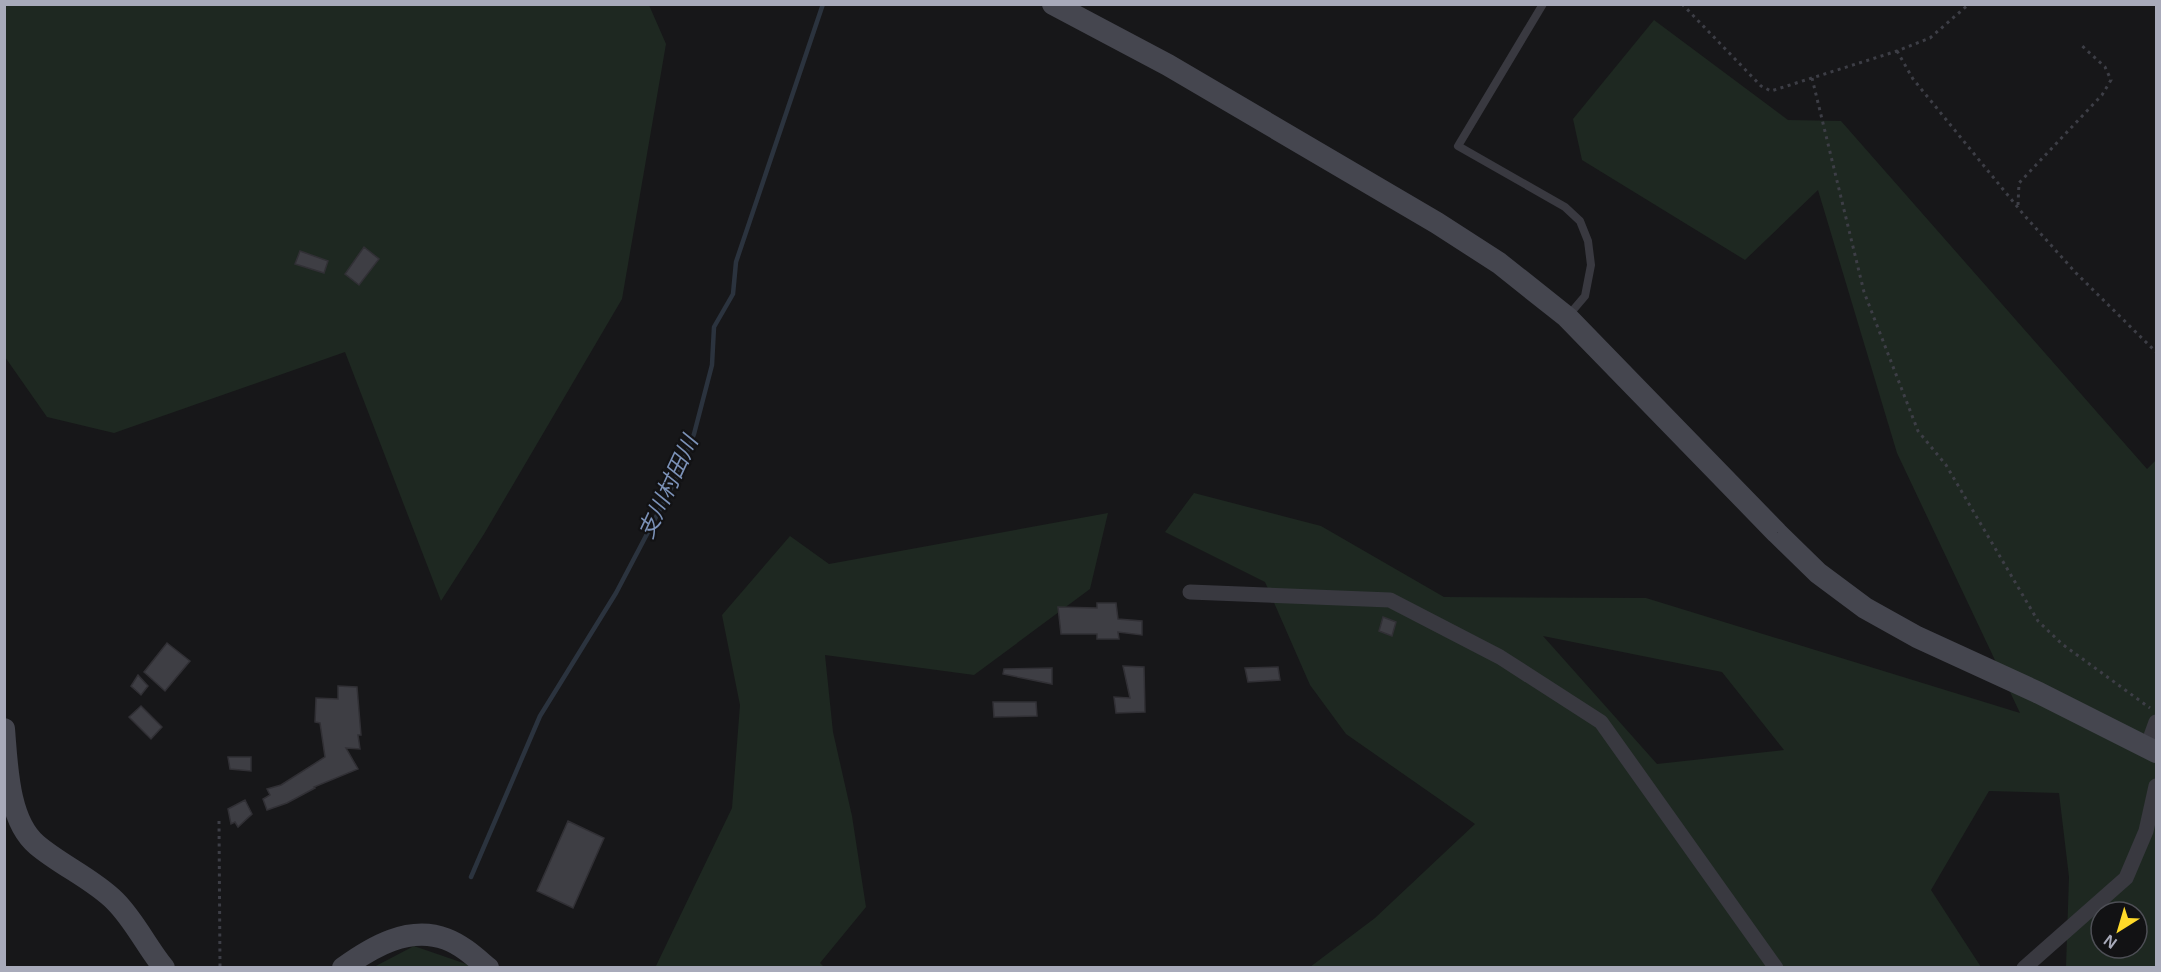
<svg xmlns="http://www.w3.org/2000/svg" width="2161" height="972" font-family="Arial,'Noto Sans JP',sans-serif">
  <rect width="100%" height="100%" fill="#171719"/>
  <path fill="#1e2821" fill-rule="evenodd" d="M4,5H649L666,44L622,299L484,534L441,601L345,352L114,433L47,417L5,357Z
    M1654,20L1788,120L1841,121L2147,469L2156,460V967H2066L2069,877L2059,793L1989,791L1931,890L1981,967H1310L1375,918L1475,824L1346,734L1310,685L1265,582L1165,532L1194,493L1321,526L1444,597L1646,598L2020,713L1897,453L1818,190L1745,260L1582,160L1573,119ZM1543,636L1722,672L1784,750L1657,764ZM2101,912H2137V948H2101Z
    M1108,513L1090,589L974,675L825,655L833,732L852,816L866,907L820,963L824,967L655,968L732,808L740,705L722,615L790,536L829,564Z
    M414,946L472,966L474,968H372Z"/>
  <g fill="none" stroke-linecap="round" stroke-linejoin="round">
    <path stroke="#2b333e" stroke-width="4.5" d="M471,877L540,716L616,593L677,477L694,434L712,365L714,327L733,294L736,262L823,4"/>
  </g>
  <path fill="#3e3e44" stroke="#313035" stroke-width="1.5" d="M364,247L379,259L359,285L345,274Z
    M300,251L328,261L324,273L295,264Z
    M1097,603H1116L1118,619L1142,621V635L1118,632L1119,639H1097V634H1061L1058,607L1097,608Z
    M1383,617L1396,622L1392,636L1379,631Z
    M167,643L190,661L165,691L144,672Z
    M1123,666L1144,667L1145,712L1116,713L1114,697L1130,698Z
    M1278,667L1280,680L1248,682L1245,668Z
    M1052,668V684L1003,674L1004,669Z
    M138,675L148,686L141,695L131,686Z
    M338,686L357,687L361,735H358L360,749L346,748L358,769L314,787L315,788L287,803L267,810L263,799L270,795L267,789L281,785L325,757L320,723L315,722L316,698L338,699Z
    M993,702H1036L1037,716L994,717Z
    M141,706L162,727L151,739L129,717Z
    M228,757H251V771L230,769Z
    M245,800L252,814L238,827L235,822L231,824L228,809Z
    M568,821L604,838L573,908L537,891Z"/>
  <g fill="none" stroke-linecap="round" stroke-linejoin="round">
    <path stroke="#3d3e46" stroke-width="3" stroke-dasharray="3 4.5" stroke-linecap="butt" d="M1682,4L1761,86L1771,91L1897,51L1930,38L1969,4
      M1897,51L1913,79L2024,215L2076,273L2156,352
      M1812,78L1864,292L1918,431L1946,465L2038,621L2062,644L2150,708
      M2018,205L2019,183L2102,95L2111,80L2105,67L2080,44
      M219,821L220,968"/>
    <path stroke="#393940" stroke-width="8" d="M1543,4L1458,146L1565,207L1580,221L1588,241L1591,265L1585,296L1568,316"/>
    <path stroke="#393940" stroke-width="15" d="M1190,592L1390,600L1500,657L1601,722L1776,968
      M2147,747L2156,722
      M2024,968L2126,878L2146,831L2156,786"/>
    <path stroke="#45464f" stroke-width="22" d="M1053,4L1168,65L1437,223L1499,263L1567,317L1777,533L1818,573L1865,608L1917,637L2039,693L2156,752
      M4,729C7,765 8,821 37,845C62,866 93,879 115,901C135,921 146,946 164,968
      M343,968C372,947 409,925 446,939C462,945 475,957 488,968"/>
  </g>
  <g text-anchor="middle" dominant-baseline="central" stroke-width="4.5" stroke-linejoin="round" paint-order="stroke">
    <g font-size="22" font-style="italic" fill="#7c92b8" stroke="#121214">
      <text transform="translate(668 487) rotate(-65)">支川村田川</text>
    </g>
  </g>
  <rect width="2161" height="972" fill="none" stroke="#a8aaba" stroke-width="12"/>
  <g transform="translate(2119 930) rotate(217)"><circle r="28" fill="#121214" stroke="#4e4f56" stroke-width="1.5"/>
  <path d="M0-4.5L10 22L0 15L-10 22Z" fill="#ffda29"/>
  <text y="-9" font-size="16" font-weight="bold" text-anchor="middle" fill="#a8aaba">N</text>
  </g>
</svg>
